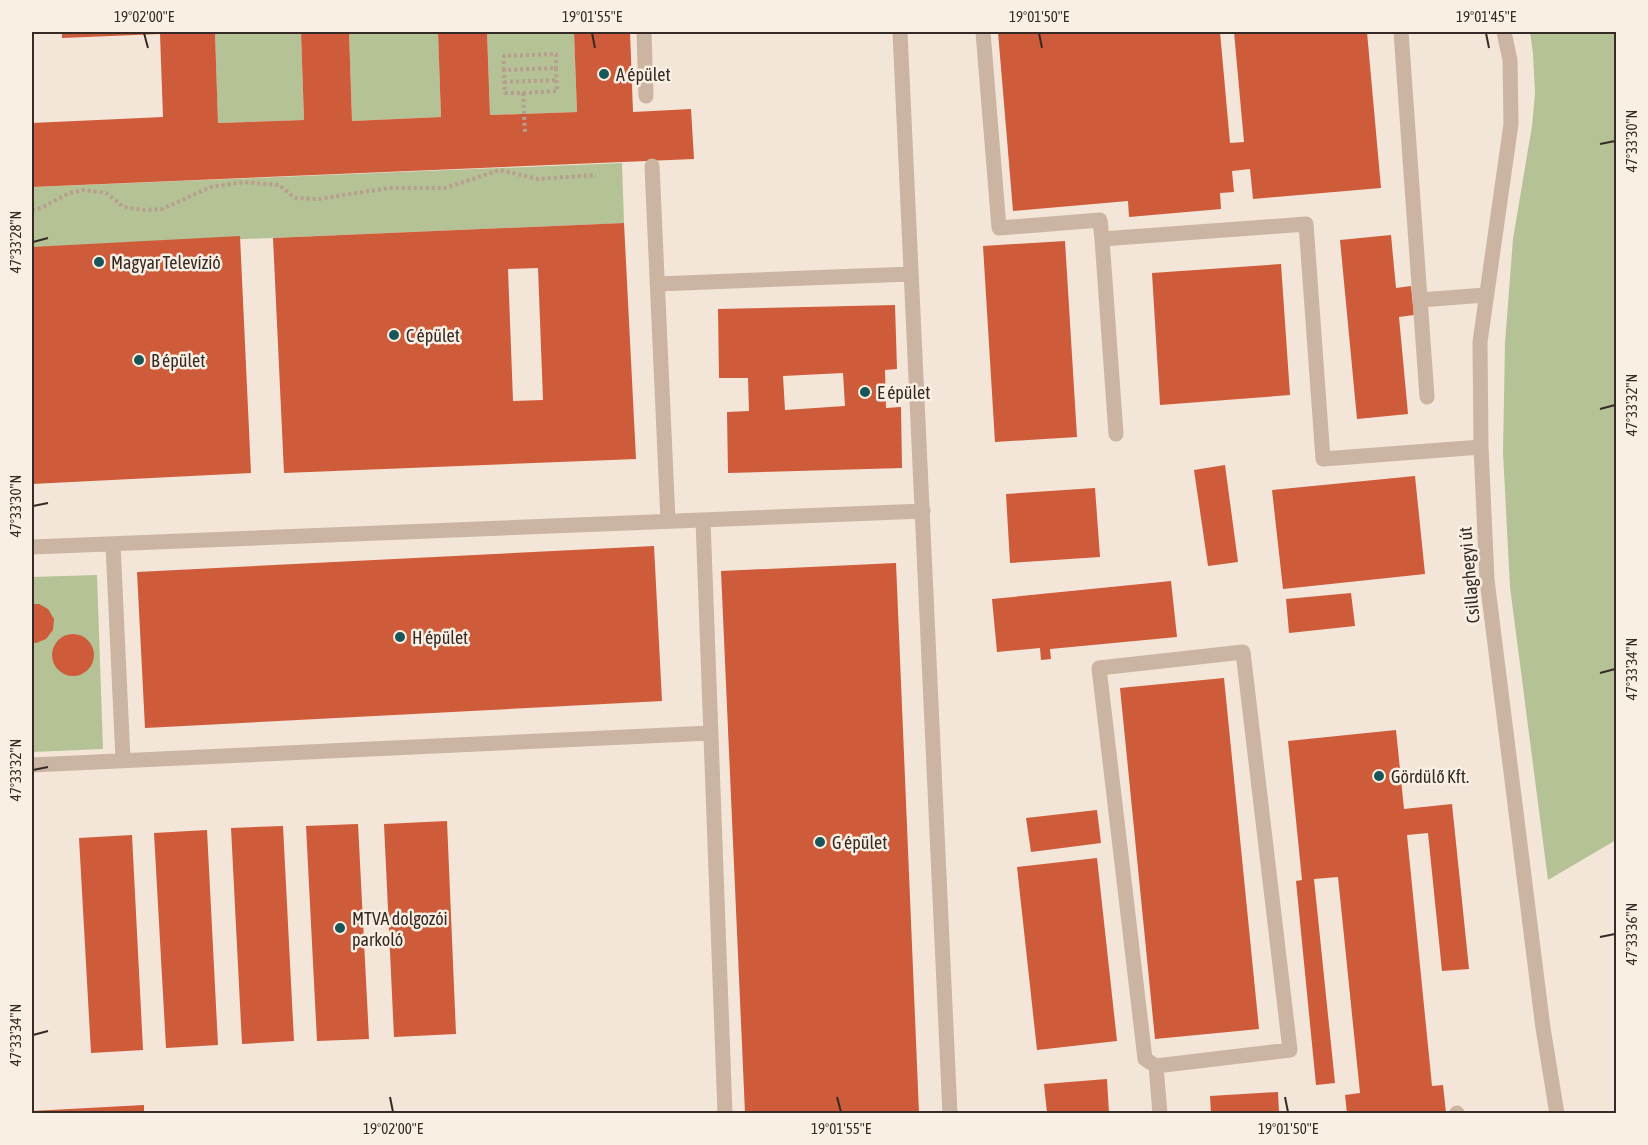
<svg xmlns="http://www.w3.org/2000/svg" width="1648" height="1145" font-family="'Asap Condensed',sans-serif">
  <rect width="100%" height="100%" fill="#f3e5d7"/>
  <path fill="#b4c296" d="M215,32H301L304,120L218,123Z
    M349,32H438L441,117L352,121Z
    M487,32H574L577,112L490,115Z
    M1530,32H1616V840L1548,880L1510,587L1503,452L1505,343L1513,239L1532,126L1535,93L1533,54Z
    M622,163L624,223L32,248V187Z
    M97,575L103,749L32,752V577Z"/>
  <path fill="#ce5b39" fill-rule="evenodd" d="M62,32H215L218,123L304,120L301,32H349L352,121L441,117L438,32H487L490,115L577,112L574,32H630L633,112L691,109L694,159L32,187V123L163,117L160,34L62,38Z
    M998,32H1220L1230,143L1244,142L1234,32H1367L1381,188L1253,199L1250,169L1232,171L1234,192L1220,193L1221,209L1129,217L1128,201L1013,211Z
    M624,223L636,459L284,473L273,238ZM538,268L543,400L513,401L508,269Z
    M1391,235L1396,288L1411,286L1414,315L1399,317L1408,414L1357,419L1340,240Z
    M240,236L251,473L32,484V247Z
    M1065,241L1077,437L995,442L983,246Z
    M1281,264L1290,395L1160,405L1152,273Z
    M895,305L897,369L885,370L886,408L901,407L902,468L728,473L727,412L749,411L748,378H719L718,309ZM843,373L845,406L785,410L783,376Z
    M1225,465L1238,562L1208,566L1194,470Z
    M1415,476L1425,574L1283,589L1272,490Z
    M1095,488L1100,557L1010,563L1006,494Z
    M654,546L662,701L145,728L137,572Z
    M896,563L919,1113H745L721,571Z
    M1171,581L1177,637L1050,649L1051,659L1041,660L1040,648L997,652L992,599Z
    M1351,593L1355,626L1289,633L1286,599Z
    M32,604H39L48,609L54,619L53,630L46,639L36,643L32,642Z
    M52 655a21 21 0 1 1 42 0a21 21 0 1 1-42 0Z
    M1224,678L1259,1029L1155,1039L1120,688Z
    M1396,730L1404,809L1452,804L1469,969L1442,971L1428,833L1407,835L1432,1086L1443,1085L1446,1113H1347L1345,1095L1360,1093L1338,877L1314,879L1335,1083L1316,1085L1296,881L1302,880L1288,741Z
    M1097,810L1101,843L1031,852L1026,818Z
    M447,821L456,1034L394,1037L384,824Z
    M358,824L369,1039L317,1041L306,826Z
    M283,826L294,1041L242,1044L231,828Z
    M207,830L218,1045L166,1048L154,833Z
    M132,835L143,1050L91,1053L79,838Z
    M1097,858L1117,1041L1037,1050L1017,867Z
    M1107,1079L1109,1113H1047L1044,1084Z
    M1278,1092L1279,1113H1211L1210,1096Z
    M144,1105V1113H32V1111Z"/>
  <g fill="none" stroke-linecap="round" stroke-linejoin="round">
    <path stroke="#b79e8d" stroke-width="4" stroke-dasharray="3 3" stroke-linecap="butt" d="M504,70V56L556,54V68
      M504,82L557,80
      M523,93L557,91L556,68L504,70L505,93H523L525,133
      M32,210L41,208L69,193L84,190L106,193L124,207L144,210L162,209L211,187L244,182L279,185L295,198L318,199L389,188H445L500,170L538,179L596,175"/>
    <path stroke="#cbb4a2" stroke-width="15" d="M644,32L646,96
      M900,32L950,1114
      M983,32L999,228L1100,220L1102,239
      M1401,32L1427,397
      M1504,32L1510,60L1511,124L1480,342L1481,447L1487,580L1543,1028L1557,1114
      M652,166L668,521
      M657,284L911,274
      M1420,300L1485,295
      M1116,434L1102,239L1306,224L1323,459L1481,447
      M703,520L725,1114
      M113,544L123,760
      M32,547L923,511
      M1243,652L1290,1050L1156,1066L1145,1059L1099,668Z
      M32,765L711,733
      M1156,1066L1160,1114
      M1456,1114L1457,1113"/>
  </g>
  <path fill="none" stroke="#352a25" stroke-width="2" d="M144,33L148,48M592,33L595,48M1039,33L1042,48M1486,33L1489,48M1600,144L1615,141M33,242L48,238M1600,409L1615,405M33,506L48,503M1600,673L1615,669M33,770L48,767M1600,937L1615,934M33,1035L48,1031M390,1097L393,1112M837,1097L841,1112M1285,1097L1288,1112"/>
  <g fill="#185659" stroke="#faefe3" stroke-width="2">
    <circle cx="604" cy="74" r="6"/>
    <circle cx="99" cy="262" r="6"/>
    <circle cx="394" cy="335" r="6"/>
    <circle cx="139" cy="360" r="6"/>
    <circle cx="865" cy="392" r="6"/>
    <circle cx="400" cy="637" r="6"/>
    <circle cx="1379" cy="776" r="6"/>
    <circle cx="820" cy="842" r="6"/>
    <circle cx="340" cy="928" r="6"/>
  </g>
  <g text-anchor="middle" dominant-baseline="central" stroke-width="5" stroke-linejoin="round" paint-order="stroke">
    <g font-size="18" fill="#352a25" stroke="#faefe3" text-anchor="start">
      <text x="616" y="74">A épület</text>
      <text x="111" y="262">Magyar Televízió</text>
      <text x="406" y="335">C épület</text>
      <text x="151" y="360">B épület</text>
      <text x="877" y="392">E épület</text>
      <text x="412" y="637">H épület</text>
      <text x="1391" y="776">Gördülő Kft.</text>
      <text x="832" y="842">G épület</text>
      <text x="352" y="918">MTVA dolgozói<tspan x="352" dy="21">parkoló</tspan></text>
    </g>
    <g font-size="18" fill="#352a25" stroke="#faefe3">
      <text transform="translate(1469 575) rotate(-95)">Csillaghegyi út</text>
    </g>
  </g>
  <rect width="1648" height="1145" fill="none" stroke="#faefe3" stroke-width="66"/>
  <rect x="33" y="33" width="1582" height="1079" fill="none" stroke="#352a25" stroke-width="2"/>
  <g font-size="15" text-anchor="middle" fill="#352a25">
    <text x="144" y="22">19°02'00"E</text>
    <text x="592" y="22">19°01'55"E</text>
    <text x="1039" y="22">19°01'50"E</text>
    <text x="1486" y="22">19°01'45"E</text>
    <text transform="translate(1632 141) rotate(-90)" y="5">47°33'30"N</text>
    <text transform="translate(16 242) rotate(-90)" y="5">47°33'28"N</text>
    <text transform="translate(1632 405) rotate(-90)" y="5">47°33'32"N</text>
    <text transform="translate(16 506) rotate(-90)" y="5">47°33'30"N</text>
    <text transform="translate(1632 669) rotate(-90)" y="5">47°33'34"N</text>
    <text transform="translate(16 770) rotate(-90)" y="5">47°33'32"N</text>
    <text transform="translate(1632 934) rotate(-90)" y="5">47°33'36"N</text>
    <text transform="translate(16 1035) rotate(-90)" y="5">47°33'34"N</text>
    <text x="393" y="1134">19°02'00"E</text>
    <text x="841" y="1134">19°01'55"E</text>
    <text x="1288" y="1134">19°01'50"E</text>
  </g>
</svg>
